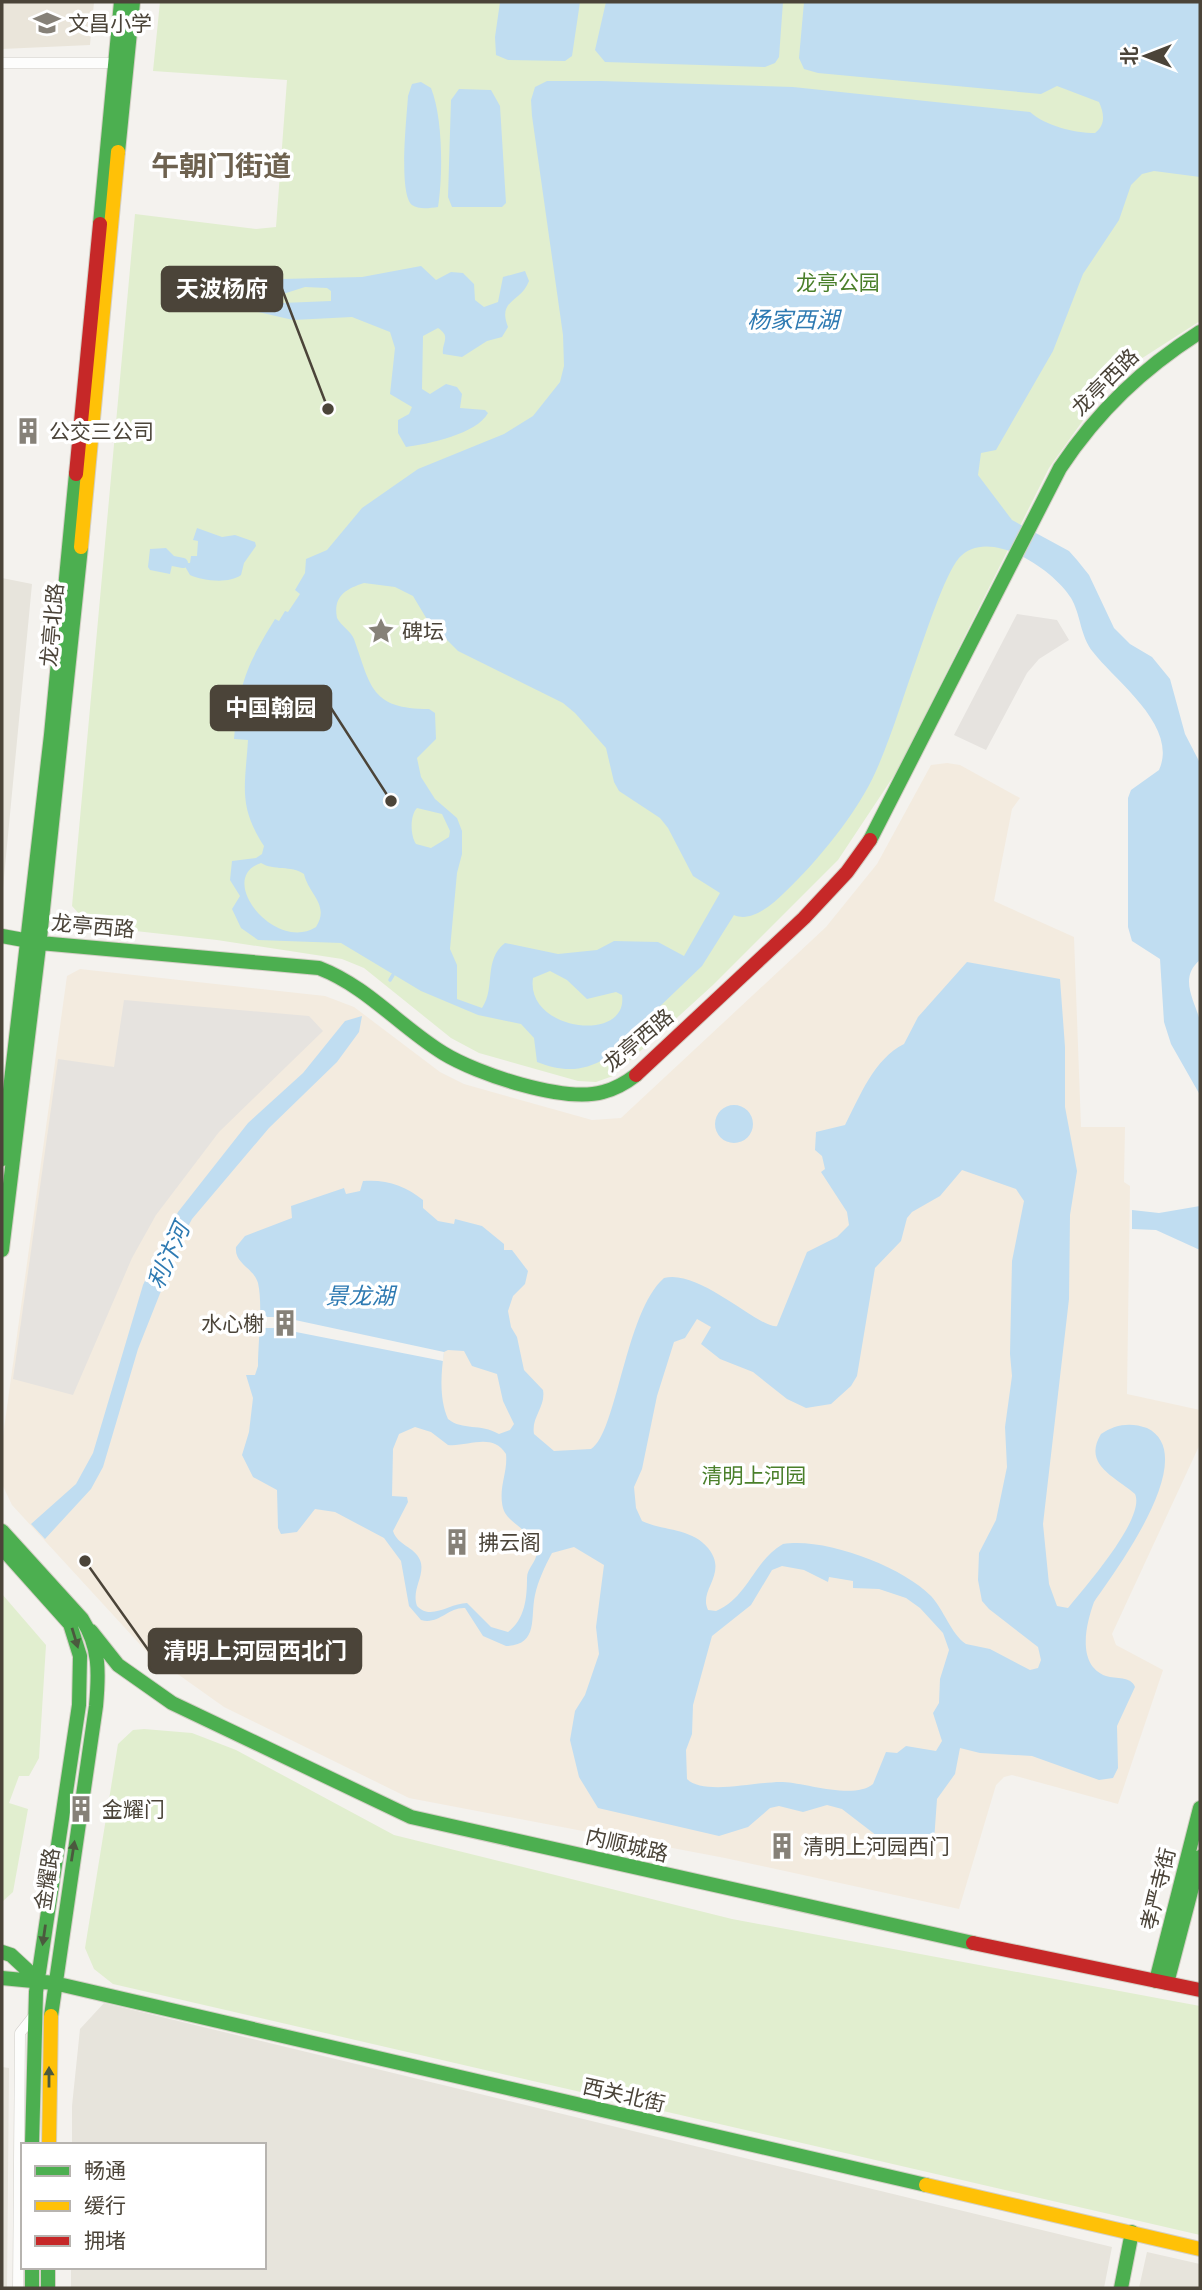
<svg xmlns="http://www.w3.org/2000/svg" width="1202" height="2290" font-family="'Work Sans','Noto Sans SC',sans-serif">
  <rect width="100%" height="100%" fill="#f4f2ee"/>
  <path fill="#e7e4dc" d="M2,578L32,584L2,898Z
    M104,2003L1112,2247L1104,2288H71V2267H264V2145H72V2106L80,2029Z
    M2,2067L9,2068L7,2288H2Z
    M1147,2252L1200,2264V2288H1139Z"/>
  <path fill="#f3ebdf" d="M947,763L960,765L1020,798L1012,809L994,901L1074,937L1081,1127H1125L1124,1182L1130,1186L1127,1394L1200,1410V1444L1112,1634L1116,1645L1163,1670L1118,1804L1012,1775L1004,1777L996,1785L959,1909L725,1858L409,1798L224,1707L148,1653L12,1505L2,1484V1443L67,976L80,969L325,996L354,1007L440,1072L464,1084L592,1120L621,1118L826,927L877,864L931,765Z"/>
  <path fill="#eae5da" d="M2,2H94L90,45L2,49Z"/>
  <path fill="#e1eecf" d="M160,2H1200V321L1133,364L1104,391L1049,468L897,771L838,860L713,985L613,1076L596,1082L578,1081L479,1053L451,1038L364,968L342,959L217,940L90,926L72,906L135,214L256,229L276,227L287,80L153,71Z
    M2,1594L46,1645L39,1758L29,1776H19L9,1803L28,1809L13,1892L2,1902Z
    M144,1729L192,1733L236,1750L394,1835L732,1919L1200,2006V2235L113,1984L94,1969L85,1948L118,1744L133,1730Z"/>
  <path fill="#e6e3df" d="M1017,614L1057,620L1069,640L1039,659L1027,673L986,750L954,735Z
    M124,1000L309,1016L323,1031L219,1132L156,1215L132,1258L73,1395L13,1379L58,1059L114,1067Z"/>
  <path fill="#c0ddf1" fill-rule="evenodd" d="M500,2H580L572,56L565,61L508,60L496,55L495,37Z
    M606,2H783L779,57L775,63L765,67L605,62L595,50Z
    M804,2H1200V177L1154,171L1142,174L1131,185L1119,220L1083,274L1053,351L996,450L981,453L978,475L1012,520L1069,551L1077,560L1089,575L1114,628L1130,644L1152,657L1170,679L1185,734L1200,763V960C1178,978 1195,1001 1200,1021C1202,1040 1200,1074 1200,1095L1171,1044L1164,1022L1160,959L1132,941L1128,927V798L1131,790L1159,770C1179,726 1115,681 1093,652C1080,636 1081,615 1071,598C1054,570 988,525 959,558C944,576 925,636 916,661C903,697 892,735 876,771C858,812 817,862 784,893C772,905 751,923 734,915L702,966L606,1058C583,1072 562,1072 537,1062L534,1038L521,1024L478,1015L421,991L341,943L258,940L241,928L232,909L240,896L230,880L232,861L256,858L262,854L264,846C238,806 245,787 248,740L234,739C240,682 245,668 275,619L279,621L285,611L288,612L300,594L295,590L305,573L306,559L327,550L362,508L418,469L504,434L533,416L560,382L564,366L563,335L532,116L531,100L535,87L547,81H601L793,87L1030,112C1046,126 1074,133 1095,133C1106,125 1104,113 1099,102L1057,86L1041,94L818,73L804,69L799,58ZM364,583L395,587L413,596L428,621L458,651L563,703L575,713L606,748L614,782L619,791L660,818L668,828L693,876L720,893L684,956L658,942L614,941L597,950L558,954L505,943C483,960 496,987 482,1008L457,999V965L450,949L457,873L462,854V831L457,818L435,799L421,777L417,758L436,739L435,713L429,709C371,709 371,687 354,639C351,631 341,626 337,618C333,597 345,589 364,583ZM417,808L442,814L450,831L449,837L431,848L416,844C410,835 410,815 417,808ZM261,863C274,871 291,865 304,874C309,895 330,905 316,927C275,953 215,878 261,863ZM550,971L567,980L587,999L616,992L622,995C629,1044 525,1031 533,978Z
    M421,82L431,88C443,118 443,175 438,207C430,208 419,210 412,205C398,193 407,115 408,96L412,84Z
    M459,89L491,90L500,106L506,203L502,207H452L448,197L451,100Z
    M421,266L436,280L451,272L463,273L474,284L475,300L484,307L498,302L503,277L525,271L529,281C521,303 497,299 508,327L502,337L487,341L462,357L443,354C441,343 452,337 438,328L423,336L422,389L430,394L446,384L457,387L462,394L460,408L485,410L488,413C477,434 428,444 406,447L398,433V420L409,414L412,407L390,394L395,348L390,332L352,317L293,320L223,304L214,296L210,282L216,272L253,278L271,274L282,279L362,277ZM305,287L327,288L331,291V301L282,303L283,294Z
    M197,528L222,537L235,535L255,542L256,546L244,563L241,575C229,584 203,581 190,575L183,563H190L191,556H197L198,541L193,540Z
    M166,548L174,556L170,574L150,570L148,567L150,549Z
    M967,962L1060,979L1065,1047V1107L1077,1171L1070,1215L1069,1299L1043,1524L1049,1584L1057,1606L1068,1608C1085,1587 1146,1518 1135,1494C1116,1477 1082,1465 1101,1434C1115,1424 1131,1422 1147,1428C1202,1455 1116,1570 1094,1602C1086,1624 1076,1665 1106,1676C1116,1679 1131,1676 1135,1687L1117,1726L1118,1768L1113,1778L1099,1780L1032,1756L980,1753L960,1748L955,1774L937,1799L934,1841L926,1851L917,1854L894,1849L842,1809L827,1805L803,1812L779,1806L770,1808L748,1827L719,1836L598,1808L579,1777L570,1740L575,1711L585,1695L599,1654L596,1627L604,1565L574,1547L552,1553C545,1566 538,1581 535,1595C530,1618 539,1645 506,1646L483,1636L465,1608C448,1607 439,1625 421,1620L409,1606L401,1561L384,1538L335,1512L315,1509L297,1532L281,1534L278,1528L277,1490L253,1477L242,1455L249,1432L253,1398L246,1375H255L258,1366C258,1342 263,1305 258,1283C254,1268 234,1264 236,1247L245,1236L292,1218L291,1206L344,1188L346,1194L360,1191L363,1181C386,1179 406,1186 423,1200V1208L438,1221L454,1224L455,1219L482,1226L504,1244V1250H512L528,1271L525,1284L513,1296L508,1311L511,1327L517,1337L524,1370L543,1390C546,1407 531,1417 534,1434L554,1451L591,1449C617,1433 625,1312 664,1278C699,1268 761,1330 777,1326L807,1252L837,1237L849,1225L847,1212L821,1172L825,1169L822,1156L815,1150L816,1132L845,1125C860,1096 874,1059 904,1044L918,1017ZM962,1170L1016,1189L1024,1201L1012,1261L1010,1354L1012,1376L1005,1427L1007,1467L996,1520L979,1553L978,1580L982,1601L989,1609L1038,1647L1041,1660L1038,1668L1030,1670L990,1649L966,1644C951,1634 944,1610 931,1596C902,1566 824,1537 783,1544C754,1560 748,1598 716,1611L708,1610C698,1589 729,1574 708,1548C692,1528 663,1531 642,1521L636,1508L634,1487L642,1469L657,1396L674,1342L685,1338L697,1319L711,1327L701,1344L720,1359L753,1372L787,1399L806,1408L831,1404L851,1386L857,1376L875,1268L901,1241L907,1218L912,1212L940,1196ZM448,1350L464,1351L472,1366L497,1374L503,1401L514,1424L510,1430L499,1434C480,1423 463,1431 448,1419C439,1399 441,1373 444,1352ZM415,1427L431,1432L448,1445C468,1447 492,1432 506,1454C508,1473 498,1487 503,1508C506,1521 525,1527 534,1543C543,1559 527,1565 527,1578C527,1598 525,1619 508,1632L491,1627L467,1603C450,1603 431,1621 417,1606C411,1589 426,1575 420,1560C414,1546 398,1546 393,1531L408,1502L407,1497L392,1496L393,1449L399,1434ZM782,1566L804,1570L828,1582L829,1577L853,1581V1588L879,1589L906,1598L920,1608L943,1633L949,1650L940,1679L939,1703L933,1713L942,1741L936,1751L906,1746L897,1753L886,1752L873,1784C854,1800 806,1783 783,1782C759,1781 704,1796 687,1779L686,1750L692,1734L693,1705L712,1636L751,1605L772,1570Z
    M362,1016L359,1032L337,1062L269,1128L192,1219L182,1238L138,1349L103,1467L91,1489L45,1539L31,1524L76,1484L93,1453L143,1285L178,1212L248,1123L303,1073L345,1021Z
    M715 1124a19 19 0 1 1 38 0a19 19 0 1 1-38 0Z
    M1200,1206V1250L1156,1230L1132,1229V1210L1159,1213Z"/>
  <path fill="#f4f2ee" d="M274,1309H295V1320L444,1352L443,1361L296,1332L295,1336H275L274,1328H258V1317H274Z"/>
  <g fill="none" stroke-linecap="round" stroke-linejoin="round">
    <path stroke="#c0ddf1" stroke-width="3.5" d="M390,980L393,975"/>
    <path stroke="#c0ddf1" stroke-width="10" d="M173,561L183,563"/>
    <defs>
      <path id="street" d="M2,63H115
        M18,2288L20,2033L35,2014"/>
      <path id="fast" d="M118,152L133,2
        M100,224L121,2
        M870,840L1060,468C1098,411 1142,369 1200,332
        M2,936L40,943L319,968C368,987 399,1026 443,1053C477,1074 564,1103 603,1092C615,1089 627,1082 636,1075
        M2,1159L51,735L76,474
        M2,1250L40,938L81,547
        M2,1531L82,1619C100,1647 99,1673 96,1706L51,2016
        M2,1548L70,1624L80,1656L79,1705L36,1992L32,2145
        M91,1631L118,1665L172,1703L411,1817L973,1943
        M2,1952L11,1955L38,1980
        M2,1978L54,1983L926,2185
        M1156,1981L1200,1808
        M1167,1983L1200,1857
        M32,2267V2288
        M48,2267V2288
        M1121,2288L1132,2232"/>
      <path id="slow" d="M81,547L118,152
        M49,2145L51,2016
        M926,2185L1200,2249"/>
      <path id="jam" d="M76,474L100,224
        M636,1075L804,918L847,872L870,840
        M973,1943L1200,1990"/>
    </defs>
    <use href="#street" stroke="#d2d0cb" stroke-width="11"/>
    <use href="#fast" stroke="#d3cfc5" stroke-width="16"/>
    <use href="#slow" stroke="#d3cfc5" stroke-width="16"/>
    <use href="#jam" stroke="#d3cfc5" stroke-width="16"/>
    <use href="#street" stroke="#fdfdfc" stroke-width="10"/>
    <use href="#fast" stroke="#4caf50" stroke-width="14"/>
    <use href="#slow" stroke="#ffc107" stroke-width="14"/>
    <use href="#jam" stroke="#c62828" stroke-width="14"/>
  </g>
  <defs><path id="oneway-solid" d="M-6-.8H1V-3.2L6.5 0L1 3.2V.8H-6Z" transform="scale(1.75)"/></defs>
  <g fill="#4b593e">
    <use href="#oneway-solid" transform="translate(75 1638) rotate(73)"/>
    <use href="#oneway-solid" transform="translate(73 1851) rotate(-81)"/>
    <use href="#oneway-solid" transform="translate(44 1935) rotate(98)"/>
    <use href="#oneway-solid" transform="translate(49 2077) rotate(-90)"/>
  </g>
  <defs>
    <symbol id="school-bare" viewBox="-9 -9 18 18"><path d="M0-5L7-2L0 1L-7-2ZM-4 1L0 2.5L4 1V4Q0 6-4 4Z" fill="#868178" stroke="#fff" stroke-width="2.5" paint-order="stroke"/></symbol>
    <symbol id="building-bare" viewBox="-9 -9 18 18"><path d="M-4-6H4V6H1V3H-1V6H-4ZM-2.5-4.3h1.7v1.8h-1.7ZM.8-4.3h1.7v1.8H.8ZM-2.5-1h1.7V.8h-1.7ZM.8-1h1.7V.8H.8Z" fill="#868178" stroke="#fff" stroke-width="2.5" paint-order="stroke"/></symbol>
    <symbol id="sight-bare" viewBox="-9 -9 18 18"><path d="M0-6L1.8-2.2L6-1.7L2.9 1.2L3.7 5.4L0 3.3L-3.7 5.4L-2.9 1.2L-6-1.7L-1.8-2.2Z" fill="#868178" stroke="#fff" stroke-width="2.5" paint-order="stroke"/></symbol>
  </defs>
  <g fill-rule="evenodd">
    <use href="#school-bare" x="28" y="4" width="38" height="38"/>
    <use href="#building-bare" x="9" y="412" width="38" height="38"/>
    <use href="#sight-bare" x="362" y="612" width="38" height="38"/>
    <use href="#building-bare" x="266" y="1304" width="38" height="38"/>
    <use href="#building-bare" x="438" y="1523" width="38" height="38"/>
    <use href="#building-bare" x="62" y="1790" width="38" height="38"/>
    <use href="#building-bare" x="763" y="1827" width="38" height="38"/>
  </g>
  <g text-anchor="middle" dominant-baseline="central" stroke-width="7" stroke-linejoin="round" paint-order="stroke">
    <g font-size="21" fill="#4b4439" stroke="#fff" text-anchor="start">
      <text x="68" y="23">文昌小学</text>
      <text x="49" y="431">公交三公司</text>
      <text x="402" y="631">碑坛</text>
      <text x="264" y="1323" text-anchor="end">水心榭</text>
      <text x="478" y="1542">拂云阁</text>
      <text x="102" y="1809">金耀门</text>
      <text x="803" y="1846">清明上河园西门</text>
    </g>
    <g font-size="21" fill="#4a7f2a" stroke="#fff">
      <text x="838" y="282">龙亭公园</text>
      <text x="754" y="1475">清明上河园</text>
    </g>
    <g font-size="21" fill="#4b4439" stroke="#fff">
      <text transform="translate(1105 382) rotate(-45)">龙亭西路</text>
      <text transform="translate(52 625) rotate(-85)">龙亭北路</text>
      <text transform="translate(93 926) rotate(5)">龙亭西路</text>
      <text transform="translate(638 1040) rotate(-40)">龙亭西路</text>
      <text transform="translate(627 1845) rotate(13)">内顺城路</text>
      <text transform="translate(47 1879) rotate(-81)">金耀路</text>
      <text transform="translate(1158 1889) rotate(-76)">孝严寺街</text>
      <text transform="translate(624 2095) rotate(13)">西关北街</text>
    </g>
    <g font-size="23" font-style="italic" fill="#2e7ab2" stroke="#fff">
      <text x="793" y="320">杨家西湖</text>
      <text transform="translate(169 1256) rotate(-66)">利汴河</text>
      <text x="360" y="1296">景龙湖</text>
    </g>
    <g font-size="28" font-weight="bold" fill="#6e6250" stroke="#fff">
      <text x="221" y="166">午朝门街道</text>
    </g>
  </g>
  <path fill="none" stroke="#4b4439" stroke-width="2.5" d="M328 409L282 289M391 801L331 708M85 1561L149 1651"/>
  <g fill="#4b4439" stroke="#fff" stroke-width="2.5">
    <circle cx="328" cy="409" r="7"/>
    <circle cx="391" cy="801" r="7"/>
    <circle cx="85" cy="1561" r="7"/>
  </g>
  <g fill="#4b4439" stroke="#4b4439" stroke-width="2.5">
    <rect x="162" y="267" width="120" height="44" rx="7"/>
    <rect x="211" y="686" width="120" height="44" rx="7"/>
    <rect x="149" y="1629" width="212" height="44" rx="7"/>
  </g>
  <g font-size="23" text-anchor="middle" font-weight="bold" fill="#fff">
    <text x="222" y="297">天波杨府</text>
    <text x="271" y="716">中国翰园</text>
    <text x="255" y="1659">清明上河园西北门</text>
  </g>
  <rect width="1202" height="2290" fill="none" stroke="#4b4439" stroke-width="7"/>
  <rect x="21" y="2143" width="245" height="126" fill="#ffffff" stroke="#b7b4b0" stroke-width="2"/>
  <rect x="35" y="2166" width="35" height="10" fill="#4caf50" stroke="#b7b4b0" stroke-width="2"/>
  <text x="84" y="2178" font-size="21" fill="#4b4439">畅通</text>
  <rect x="35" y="2201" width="35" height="10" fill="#ffc107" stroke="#b7b4b0" stroke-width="2"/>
  <text x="84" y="2213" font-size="21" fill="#4b4439">缓行</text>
  <rect x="35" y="2236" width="35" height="10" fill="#c62828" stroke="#b7b4b0" stroke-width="2"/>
  <text x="84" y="2248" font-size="21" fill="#4b4439">拥堵</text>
  <g transform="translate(1146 56) rotate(270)" stroke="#ffffff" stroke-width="5" paint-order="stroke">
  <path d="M0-5L12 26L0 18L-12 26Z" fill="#4b4439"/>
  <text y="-10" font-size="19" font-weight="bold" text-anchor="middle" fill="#4b4439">北</text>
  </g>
</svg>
